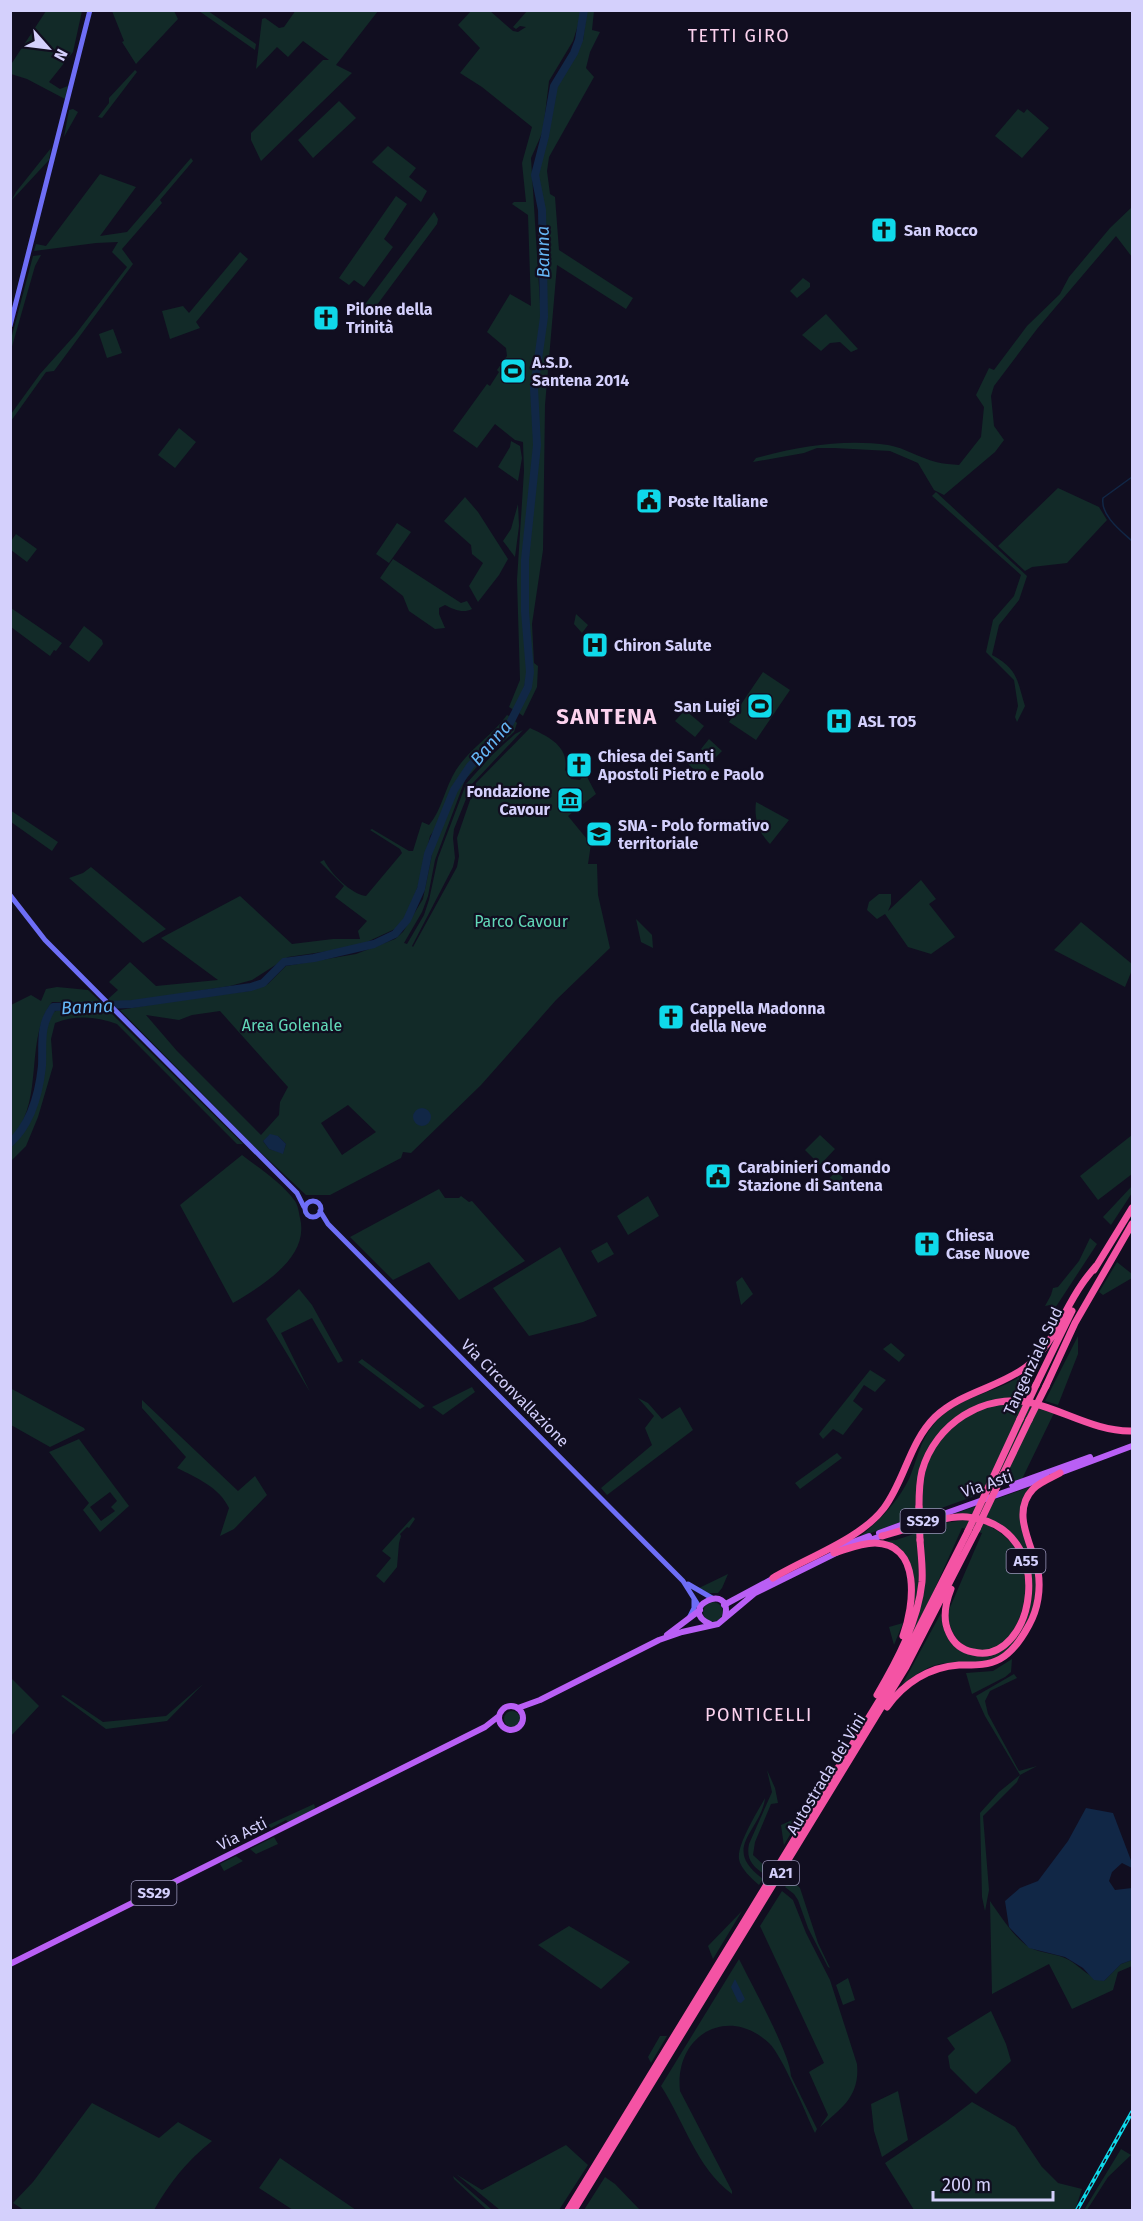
<svg xmlns="http://www.w3.org/2000/svg" width="1143" height="2221" font-family="'Fira Sans',sans-serif">
  <rect width="100%" height="100%" fill="#110e20"/>
  <path fill="#122a28" fill-rule="evenodd" d="M296,10L378,11L336,65L352,73L261,161L251,140V133L323,60H329L303,41L288,57L277,47L256,69L262,19L265,18L279,28L284,27Z
    M46,11H82L73,52L49,82L60,89L68,86L65,99L27,79L11,74L10,66Z
    M112,11H174L178,19L136,64L122,42L124,41Z
    M199,11H208L256,44L255,50Z
    M471,11H490L513,31L518,32L526,27L520,26L516,29L513,27L527,11H581V15L573,41L549,81L543,131L531,158L541,319L533,391L534,443L523,558L522,592L527,674L523,691L514,710L509,707L520,680L517,580L524,471L523,442L515,440L495,424L477,448L453,431L487,384L490,386L499,372L497,370L507,356L506,348L487,332L510,294L531,306L528,215L512,204L514,202H526L522,163L532,127L482,87L460,73L480,48L458,25Z
    M587,11H594L592,30L600,32L590,52L586,68L594,77L549,157L547,171L550,194L555,197L559,250L633,298L626,309L557,265L545,405L543,550L532,624L534,663L538,666L537,687L523,716L519,713L532,683L527,620V565L531,536V512L538,445L537,390L547,306L543,208L537,181L543,146L549,127L553,99L559,79L583,40Z
    M135,70L137,72L102,118L98,117L109,103V98Z
    M339,101L356,118L313,158L298,140Z
    M73,109L78,112L64,137L69,110Z
    M1018,109L1024,113L1027,109L1049,128L1022,158L995,136Z
    M388,146L416,168L409,177L427,191L421,202L372,162Z
    M51,148L49,160L11,201L16,192Z
    M191,158L193,161L160,200L162,203L122,249L133,264L54,371L46,372L11,421V414L40,374L75,335L127,267L112,252L118,242L96,243L34,251L36,244L46,246L100,174L136,187L100,236L127,232Z
    M396,196L407,204L384,239L393,247L364,287L354,280L349,285L339,278Z
    M1132,207V257L1116,236L1037,329L994,386L991,396L994,426L1004,440L995,452L944,495L934,490L918,463L890,451L834,448H817L804,453L753,462L756,458C800,446 844,439 888,445C905,448 920,458 936,462C943,464 952,464 959,465L981,437L984,407L976,395L989,368L994,370L1027,326L1060,294L1069,277L1110,228Z
    M434,212L438,219L437,224L368,317L360,311Z
    M240,252L248,259L196,322L200,328L170,339L162,311L183,306L189,313Z
    M41,255L35,266L11,350V339L33,256Z
    M803,278L810,283V287L797,298L790,291Z
    M826,314L858,349L851,352L840,342L830,343L821,351L802,335Z
    M113,329L122,353L107,358L99,334Z
    M179,428L196,442L175,468L158,455Z
    M511,441L520,446L522,458L518,481L498,467L510,447Z
    M1058,488L1099,507L1107,520L1067,563L1032,567L1025,571L998,546Z
    M936,492L1027,576L1019,600L999,625L992,655C1018,669 1017,680 1025,706L1017,722L1015,717L1018,706L1014,680L986,652L993,620L1014,596L1021,575L932,496Z
    M465,497L478,512L508,559L499,575L478,602L469,586L483,563L472,554L471,545L444,521Z
    M518,504L519,526L515,557L503,541L511,529Z
    M397,523L411,532L389,563L376,554Z
    M16,534L37,549L27,562L11,550V541Z
    M393,559L461,603L467,601L472,609C463,614 453,609 445,605L439,608V614L445,628L435,629L409,611L403,596L380,578Z
    M11,608L62,643L56,651L54,650L50,656L11,627Z
    M576,614L588,625L582,633L574,624Z
    M84,626L102,640L103,644L89,662L69,647Z
    M763,672L790,690L756,740L729,722Z
    M685,710L704,726L695,737L675,721Z
    M507,715L511,717L506,726L494,740L468,764L453,787L441,821L430,836L418,886L406,917L395,929L356,947L288,957L252,980L230,986L116,1004L108,999L118,990L109,982L130,962L156,986L218,980L161,938L240,896L292,944L333,939H360L358,931L367,921L335,897L344,886L320,862L324,860C331,874 351,894 366,896L402,853L400,849L370,830L372,829L409,851H413L422,822L429,825C442,810 445,787 456,770C470,748 492,736 507,715Z
    M514,720L517,723L514,732L484,759L465,780L435,860L428,896L422,912L404,943L407,944L424,915L429,900L438,858L466,784L492,755L515,734L523,730L472,784L454,829L453,838L455,858L453,867L412,946L413,947L457,867L459,856L457,838L476,783L530,728C547,736 570,746 565,770L571,779L580,780L585,773L596,794L568,816L591,844L588,864H597L598,895L610,948L556,1000L481,1085L411,1153L403,1152L401,1158L330,1195H306L253,1145L120,1010L178,1000L249,991L268,984L286,966L356,954L395,939L403,932L423,899L433,849L460,783L476,764L505,736L512,727ZM220,1011L288,1087L280,1102L279,1115L261,1135L177,1051L146,1015L179,1020L192,1015ZM348,1105L376,1132L342,1155L321,1123ZM278,1136L286,1144L283,1153L269,1149L263,1141Z
    M709,739L722,751L713,760L701,749Z
    M694,754L710,769L702,777L686,762Z
    M756,802L789,820L770,844C758,832 754,818 756,802Z
    M10,810L58,842L52,851L11,822Z
    M91,867L166,929L143,943L69,878L83,873Z
    M921,880L936,899L929,904L955,937L931,954L908,947L885,914L877,919L867,910L869,902L879,894H891V904L888,911Z
    M636,919L652,935L653,948L641,942Z
    M1081,922L1132,964V970L1125,987L1054,950Z
    M57,987L88,990L101,1002H52C23,1041 46,1100 11,1139V1005L31,995L41,1001L46,989Z
    M75,1008L101,1009L102,1012L111,1013L243,1144H237L117,1024C96,1016 75,1015 55,1023L51,1039L53,1066L38,1117L26,1146L11,1161V1146C32,1126 41,1095 44,1066C46,1050 38,1029 49,1016C56,1008 66,1009 75,1008Z
    M820,1135L835,1149L820,1165L805,1150Z
    M1132,1135V1174L1098,1200L1080,1176Z
    M242,1155C260,1169 281,1182 295,1201C298,1205 299,1213 300,1218C310,1258 261,1286 233,1303L180,1205Z
    M837,1171L843,1178L828,1192L822,1185Z
    M1132,1186V1193L1111,1225L1103,1217Z
    M439,1189L445,1198H459L461,1196L469,1202L472,1201L525,1261L459,1300L429,1262L393,1280L350,1237Z
    M648,1196L659,1216L628,1235L617,1216Z
    M1090,1238L1097,1244L1061,1299L1055,1308L1050,1305L1045,1306L1051,1295L1053,1288L1058,1287L1079,1261Z
    M607,1242L614,1254L598,1263L591,1251Z
    M560,1247L597,1316L583,1322L529,1336L493,1288Z
    M1117,1262L1132,1274V1278L1103,1295L1099,1292Z
    M742,1277L753,1294L741,1305L736,1282Z
    M299,1289L312,1305L343,1361L338,1363L312,1318L281,1333L310,1392L266,1319Z
    M1078,1336V1354L1058,1405L1045,1401Z
    M891,1343L905,1355L899,1362L883,1349Z
    M1043,1357L1022,1398L999,1399L948,1425L919,1475L916,1495V1516L858,1538C879,1521 897,1503 909,1479C917,1460 920,1440 934,1424C955,1399 986,1395 1014,1380C1025,1374 1033,1366 1043,1357Z
    M362,1359L425,1406L420,1409L358,1362Z
    M870,1370L886,1380L875,1392L864,1385L853,1401L863,1409L843,1435L833,1429L823,1439L819,1434Z
    M472,1387L475,1392L443,1415L432,1407Z
    M10,1388L84,1428L85,1430L50,1447L11,1425Z
    M638,1398L648,1403L662,1419L680,1407L693,1430L607,1495L601,1488L652,1445L645,1428L654,1416Z
    M142,1400L238,1491L255,1476L267,1495L234,1529L220,1536L229,1508C219,1487 197,1478 177,1468L186,1457L142,1408Z
    M1020,1404L1054,1413L1022,1479L922,1515C917,1465 941,1419 992,1406C1001,1404 1011,1404 1020,1404Z
    M79,1439L129,1506L100,1532L83,1510L89,1503L49,1452ZM110,1492L117,1501L111,1507L115,1511L101,1521L90,1507Z
    M837,1453L842,1458L800,1489L795,1483Z
    M1030,1487C1007,1521 1034,1545 1037,1579C1038,1608 1019,1654 988,1661C975,1664 960,1662 947,1663C929,1664 915,1675 902,1685L941,1613C943,1632 948,1646 966,1653C1027,1677 1067,1555 990,1521C980,1516 966,1515 954,1514Z
    M413,1517L415,1519L409,1528L407,1527L400,1534L401,1536L399,1543L397,1567L384,1583L376,1576L391,1558L382,1551Z
    M965,1520C972,1521 981,1522 987,1525C1010,1535 1031,1562 1028,1587C1027,1595 1024,1603 1022,1610C1018,1622 1012,1637 1000,1645C974,1663 948,1640 948,1612L982,1533L962,1528L927,1606L904,1650L919,1609L922,1530L938,1524Z
    M917,1533L919,1584L912,1618L904,1555L877,1542L896,1540Z
    M728,1574L722,1588L718,1593H708L699,1588Z
    M703 1612a10 10 0 1 1 20 0a10 10 0 1 1-20 0Z
    M903,1623L894,1645L889,1627Z
    M1012,1659L1011,1672L1005,1677L972,1694L966,1673L993,1671Z
    M1014,1674L1017,1678L990,1691L985,1701L988,1714L1019,1771L1037,1766L1020,1775L1017,1782L983,1816L989,1890L985,1911L982,1897L980,1813L999,1792L1020,1775L985,1716L976,1696Z
    M10,1677L39,1706L11,1736H10Z
    M203,1684L167,1721L106,1729L61,1696L63,1695L103,1722L166,1716Z
    M504 1719a8 8 0 1 1 16 0a8 8 0 1 1-16 0Z
    M767,1770L775,1788L778,1803L771,1804L755,1842L753,1855L768,1869L764,1874C752,1866 746,1859 749,1844L772,1792Z
    M765,1798C761,1832 720,1847 763,1879L759,1885C752,1879 740,1868 739,1859C737,1844 758,1811 765,1798Z
    M314,1804L315,1807L313,1810L289,1823L286,1820L271,1828L268,1825Z
    M801,1816L784,1845V1846L781,1825Z
    M274,1837L278,1844L256,1854L250,1849Z
    M236,1856L243,1861L224,1871L220,1864Z
    M789,1882H794L800,1888L818,1943L830,1968L828,1967L808,1928L798,1900L794,1894L785,1887Z
    M782,1891L793,1900L806,1933L830,1980L857,2064C860,2096 842,2108 820,2127L828,2115L809,2072L824,2063L760,1926Z
    M990,1901C999,1914 1016,1940 1029,1947C1041,1954 1057,1953 1069,1960C1081,1967 1090,1979 1104,1981L1121,1964L1132,1960V1966L1118,1972L1113,1990L1072,2009L1049,1964L992,1994Z
    M742,1911L713,1959L708,1946Z
    M569,1926L630,1962L601,1989L538,1945Z
    M739,1959C751,1984 790,2053 791,2076L817,2129L815,2133C806,2114 782,2055 769,2043C727,2004 674,2036 680,2091L732,2191V2194C696,2167 685,2123 661,2086Z
    M848,1978L855,2000L843,2005L836,1985Z
    M991,2011L1006,2044L1011,2061L976,2094L950,2068L948,2056L955,2049L947,2038Z
    M660,2036H667L651,2063L648,2057Z
    M898,2091L908,2140L882,2157L874,2131L871,2104Z
    M972,2102L1015,2127L1042,2167L1058,2183L1082,2189L1075,2210H914L885,2163L947,2121Z
    M92,2103L159,2138L178,2122L212,2141C186,2162 171,2181 154,2210H24L13,2203L33,2182Z
    M566,2145L588,2165L559,2210H500L456,2174L482,2190Z
    M1121,2149L1131,2155L1108,2177L1087,2210H1084Z
    M280,2158L356,2210H293L259,2188Z
    M453,2176L491,2209L494,2210H487L454,2179Z
    M605,2177L615,2184L640,2210H584Z"/>
  <path fill="#112746" d="M413 1117a9 9 0 1 1 18 0a9 9 0 1 1-18 0Z
    M270,1134L278,1136L286,1144L283,1154L269,1149L263,1141Z
    M1086,1808L1113,1813L1132,1863V1868L1122,1863L1112,1872L1109,1881L1115,1890L1132,1888V1960L1121,1964L1104,1981L1094,1980L1083,1968L1065,1957L1029,1948L1009,1927L1005,1901L1020,1888L1038,1881L1068,1841Z
    M735,1979L745,1999L741,2003L738,2002L731,1987Z"/>
  <g fill="none" stroke-linecap="round" stroke-linejoin="round">
    <path stroke="#112746" stroke-width="1.5" d="M1132,477L1103,498C1100,515 1121,531 1132,541"/>
    <path stroke="#112746" stroke-width="8" d="M10,1143C31,1124 39,1094 42,1066C43,1044 39,1026 53,1007L132,1004L251,987L263,983L284,962L314,958L374,944L395,934L407,920L421,889L428,854L454,790L470,766L509,725L528,687L530,672L525,612V560L537,445L534,388L544,317L542,210L535,175L545,136L554,86L574,53L579,40L584,10"/>
    <path stroke="#6e6ef6" stroke-width="5" d="M10,326L90,10
      M10,895L45,940L297,1193L304,1207
      M305 1209a8 8 0 1 1 16 0a8 8 0 1 1-16 0Z
      M320,1211L328,1224L683,1581L700,1608
      M688,1584L712,1598
      M689,1618L694,1608V1599"/>
    <path stroke="#b95ff5" stroke-width="6" d="M1057,1474L1132,1446
      M1012,1485L1090,1457
      M924,1521L1047,1477
      M879,1533L923,1517
      M865,1542L886,1534
      M834,1549L869,1536
      M724,1605L776,1577
      M710,1624C675,1608 734,1580 725,1617
      M667,1635L700,1610
      M499 1718a12 12 0 1 1 24 0a12 12 0 1 1-24 0Z
      M518,1708L540,1700L659,1640L682,1632L718,1624L755,1593L838,1552
      M10,1964L485,1727L499,1716"/>
    <path stroke="#f453a4" stroke-width="7" d="M1094,1270L1132,1208
      M1036,1385L1072,1311
      M1046,1386L1075,1323L1132,1224
      M1003,1474L1029,1420
      M989,1486L1020,1419
      M919,1507C919,1495 919,1483 922,1471C935,1424 984,1392 1032,1403C1065,1411 1097,1432 1132,1431
      M882,1536C906,1530 944,1515 967,1517C1062,1526 1034,1667 973,1652C962,1650 954,1644 949,1633C942,1619 945,1604 951,1589
      M834,1553C847,1549 861,1543 875,1543C922,1544 914,1606 903,1636
      M773,1578C806,1558 861,1539 884,1508C905,1480 909,1443 935,1417C961,1392 998,1388 1026,1367C1053,1346 1063,1311 1082,1284C1086,1278 1091,1272 1096,1266
      M877,1695C897,1661 918,1622 922,1582C923,1568 921,1554 920,1540
      M887,1707C904,1683 929,1667 959,1665C973,1665 987,1666 1000,1659C1013,1652 1022,1638 1029,1625C1038,1609 1041,1589 1038,1571C1033,1546 1010,1513 1033,1489C1040,1482 1051,1478 1060,1473
      M568,2210L896,1673L968,1531
      M574,2210L906,1667L977,1529"/>
    <defs>
      <path id="rail" d="M1077,2210L1132,2112"/>
    </defs>
    <use href="#rail" stroke="#0fd9ea" stroke-width="4"/>
    <use href="#rail" stroke="#110e20" stroke-width="1.5" stroke-dasharray="4.5" stroke-linecap="butt"/>
    <path stroke="#f453a4" stroke-width="7" d="M1020,1419L1036,1385
      M1029,1420L1046,1386
      M919,1507L920,1540
      M977,1529L1003,1474
      M968,1531L989,1486"/>
  </g>
  <defs>
    <symbol id="church-square" viewBox="-11 -11 22 22"><rect x="-9" y="-9" width="18" height="18" rx="4" fill="#0fd9ea" stroke="#110e20"/><path d="M-1.2-6h2.4v3.5h3.3v2.4h-3.3V6h-2.4V-.1h-3.3v-2.4h3.3Z" fill="#111"/></symbol>
    <symbol id="stadium-square" viewBox="-11 -11 22 22"><rect x="-9" y="-9" width="18" height="18" rx="4" fill="#0fd9ea" stroke="#110e20"/><path d="M0-5a6.5 5 0 1 0 0 10a6.5 5 0 1 0 0-10ZM-3.5-1.8h7v3.6h-7Z" fill="#111"/></symbol>
    <symbol id="civic-square" viewBox="-11 -11 22 22"><rect x="-9" y="-9" width="18" height="18" rx="4" fill="#0fd9ea" stroke="#110e20"/><path d="M-.6-6.5H3V-4.5H.6V-3L4-1V1h2V6H-6V1h2V-1L-.6-3ZM-1.2 2.5V6h2.4V2.5Z" fill="#111"/></symbol>
    <symbol id="hospital-square" viewBox="-11 -11 22 22"><rect x="-9" y="-9" width="18" height="18" rx="4" fill="#0fd9ea" stroke="#110e20"/><path d="M-5-5h3v3.5h4V-5h3V5h-3V1.5h-4V5h-3Z" fill="#111"/></symbol>
    <symbol id="museum-square" viewBox="-11 -11 22 22"><rect x="-9" y="-9" width="18" height="18" rx="4" fill="#0fd9ea" stroke="#110e20"/><path d="M0-6L6-3V-2H-6V-3ZM-5-1h2V3h-2ZM-1-1h2V3h-2ZM3-1h2V3H3ZM-6 4H6V6H-6Z" fill="#111"/></symbol>
    <symbol id="university-square" viewBox="-11 -11 22 22"><rect x="-9" y="-9" width="18" height="18" rx="4" fill="#0fd9ea" stroke="#110e20"/><path d="M0-5L7-2L0 1L-7-2ZM-4 1L0 2.5L4 1V4Q0 6-4 4Z" fill="#111"/></symbol>
  </defs>
  <g fill-rule="evenodd">
    <use href="#church-square" x="869" y="215" width="30" height="30"/>
    <use href="#church-square" x="311" y="303" width="30" height="30"/>
    <use href="#stadium-square" x="498" y="356" width="30" height="30"/>
    <use href="#civic-square" x="634" y="486" width="30" height="30"/>
    <use href="#hospital-square" x="580" y="630" width="30" height="30"/>
    <use href="#stadium-square" x="745" y="691" width="30" height="30"/>
    <use href="#hospital-square" x="824" y="706" width="30" height="30"/>
    <use href="#church-square" x="564" y="750" width="30" height="30"/>
    <use href="#museum-square" x="555" y="785" width="30" height="30"/>
    <use href="#university-square" x="584" y="819" width="30" height="30"/>
    <use href="#church-square" x="656" y="1002" width="30" height="30"/>
    <use href="#civic-square" x="703" y="1161" width="30" height="30"/>
    <use href="#church-square" x="912" y="1229" width="30" height="30"/>
  </g>
  <g text-anchor="middle" dominant-baseline="central" stroke-width="4.5" stroke-linejoin="round" paint-order="stroke">
    <g fill="#110e20" stroke="#9a96ba" stroke-width="1.5">
      <rect x="900.5" y="1509" width="45" height="24" rx="4.5"/>
      <rect x="1006.5" y="1549" width="39" height="24" rx="4.5"/>
      <rect x="763" y="1861" width="36" height="24" rx="4.5"/>
      <rect x="131.5" y="1881" width="45" height="24" rx="4.5"/>
    </g>
    <g font-size="15" font-weight="bold" fill="#d4d0fc">
      <text x="923" y="1521">SS29</text>
      <text x="1026" y="1561">A55</text>
      <text x="781" y="1873">A21</text>
      <text x="154" y="1893">SS29</text>
    </g>
    <g font-size="16" font-weight="bold" fill="#d4d0fc" stroke="#110e20" text-anchor="start">
      <text x="904" y="230">San Rocco</text>
      <text x="346" y="309">Pilone della<tspan x="346" dy="18">Trinità</tspan></text>
      <text x="532" y="362">A.S.D.<tspan x="532" dy="18">Santena 2014</tspan></text>
      <text x="668" y="501">Poste Italiane</text>
      <text x="614" y="645">Chiron Salute</text>
      <text x="740" y="706" text-anchor="end">San Luigi</text>
      <text x="858" y="721">ASL TO5</text>
      <text x="598" y="756">Chiesa dei Santi<tspan x="598" dy="18">Apostoli Pietro e Paolo</tspan></text>
      <text x="550" y="791" text-anchor="end">Fondazione<tspan x="550" dy="18">Cavour</tspan></text>
      <text x="618" y="825">SNA - Polo formativo<tspan x="618" dy="18">territoriale</tspan></text>
      <text x="690" y="1008">Cappella Madonna<tspan x="690" dy="18">della Neve</tspan></text>
      <text x="738" y="1167">Carabinieri Comando<tspan x="738" dy="18">Stazione di Santena</tspan></text>
      <text x="946" y="1235">Chiesa<tspan x="946" dy="18">Case Nuove</tspan></text>
    </g>
    <g font-size="16" fill="#61d7b7" stroke="#110e20">
      <text x="521" y="921">Parco Cavour</text>
      <text x="292" y="1025">Area Golenale</text>
    </g>
    <g font-size="16" fill="#d4d0fc" stroke="#110e20">
      <text transform="translate(1033 1361) rotate(-65)">Tangenziale Sud</text>
      <text transform="translate(515 1393) rotate(45)">Via Circonvallazione</text>
      <text transform="translate(987 1484) rotate(-19)">Via Asti</text>
      <text transform="translate(826 1774) rotate(-59)">Autostrada dei Vini</text>
      <text transform="translate(242 1834) rotate(-27)">Via Asti</text>
    </g>
    <g font-size="18" letter-spacing="1.5" fill="#fcd2ee" stroke="#110e20">
      <text x="739" y="36">TETTI GIRO</text>
      <text x="759" y="1715">PONTICELLI</text>
    </g>
    <g font-size="18" font-style="italic" fill="#65b6f5" stroke="#110e20">
      <text transform="translate(543 252) rotate(-91)">Banna</text>
      <text transform="translate(491 743) rotate(-49)">Banna</text>
      <text transform="translate(87 1007) rotate(-3)">Banna</text>
    </g>
    <g font-size="22" font-weight="bold" letter-spacing="1.5" fill="#fcd2ee" stroke="#110e20">
      <text x="607" y="716">SANTENA</text>
    </g>
  </g>
  <rect width="1143" height="2221" fill="none" stroke="#d4d0fc" stroke-width="24"/>
  <g transform="translate(48 48) rotate(118)" stroke="#110e20" stroke-width="4.5" paint-order="stroke">
  <path d="M0-4.5L10 22L0 15L-10 22Z" fill="#d4d0fc"/>
  <text y="-9" font-size="16" font-weight="bold" text-anchor="middle" fill="#d4d0fc">N</text>
  </g>
  <path d="M933 2191v9h120v-9" fill="none" stroke="#d4d0fc" stroke-width="3"/>
  <text x="942" y="2191" font-size="18" fill="#d4d0fc" stroke="#110e20" stroke-width="4.5" paint-order="stroke">200 m</text>
</svg>
